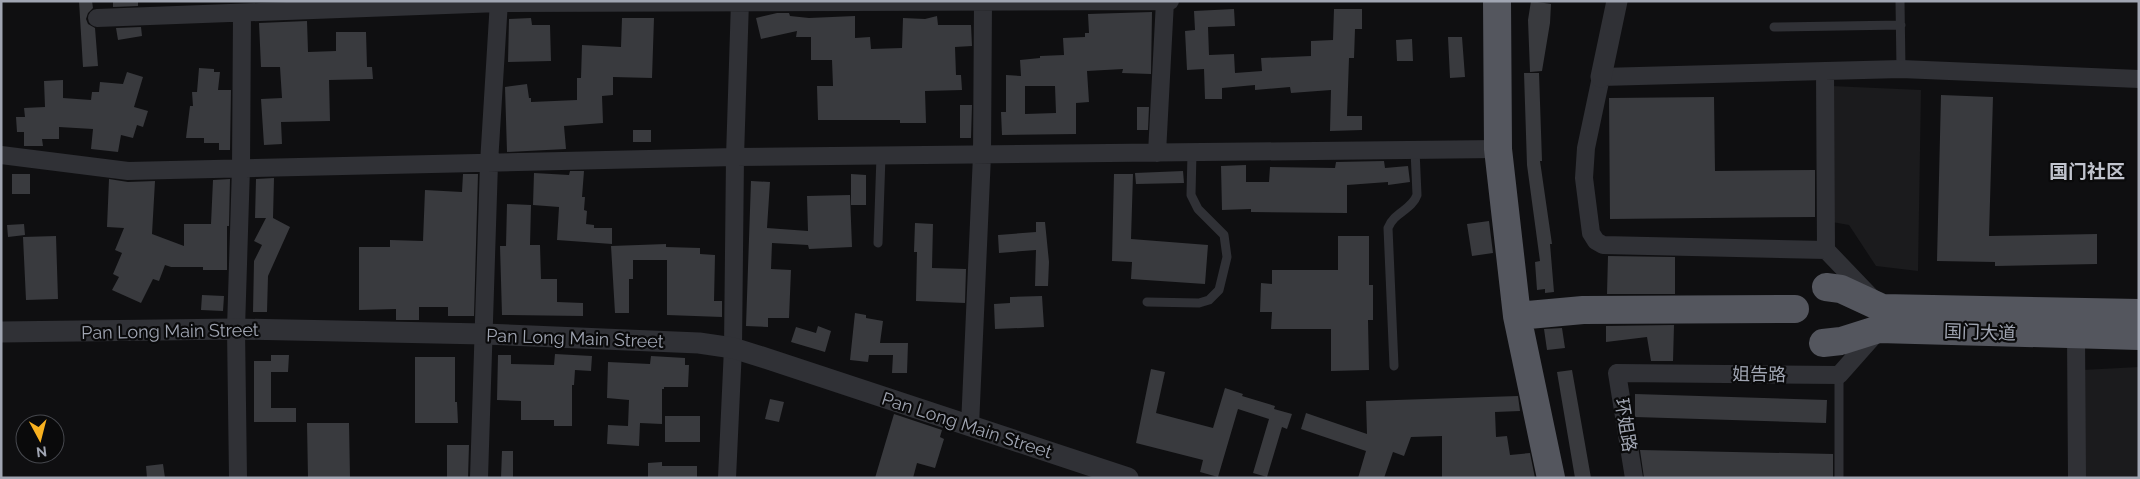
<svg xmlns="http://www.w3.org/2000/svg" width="2140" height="479" font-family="Raleway,'Noto Sans SC',sans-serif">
  <rect width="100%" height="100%" fill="#0f0f11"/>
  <path fill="#1b1b1d" d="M1831,86L1921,90L1918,271L1876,266L1849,225L1832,222Z
    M2139,367V478H2085L2082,370Z"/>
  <path fill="#393a3e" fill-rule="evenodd" d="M79,1H92L93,8L88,13L86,19L88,24L95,28L98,66L83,67Z
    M113,1H138V6L113,7Z
    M1531,1L1551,4L1550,23L1542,71L1530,72L1528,20Z
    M1234,9L1235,26L1208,27L1209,55L1234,54L1235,73L1262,71L1261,58L1311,56V41L1333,40L1334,9H1362V29H1355L1354,58H1349L1347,116H1362V130L1330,131L1331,90L1291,93L1290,87L1255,90V85L1222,88V99H1205L1204,69L1187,70L1185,31L1195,30L1194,11Z
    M1152,12L1151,74L1122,73L1123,69L1087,71L1089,102L1076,103V134L1002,135L1001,112H1006V75L1021,76L1020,60L1040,58V56L1064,55L1063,38L1085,37V33H1089L1088,14ZM1025,86H1055L1056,113L1025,114Z
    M777,13H789L790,16L809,18L855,16V38L870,37L871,49L902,48L903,18L925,19L937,16L938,25H971L972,46L955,47L956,75H961L962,90L925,91L926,123H900V120H818L817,86H833L832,60H811V37H796L797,31L761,39L756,18Z
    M531,18L532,25H550L551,61L508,62L509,19Z
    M622,18H654L652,78L613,77V95L602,96L603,123L564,126L566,149L507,152L505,87L527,84L529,98H531V102L577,100V78H581L582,45L621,47Z
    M307,21L308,52L336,51V32H366L367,67H372L373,79L329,80L330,121L281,122L282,144L264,145L261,99L282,98L280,67H261L259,23Z
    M141,27L142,36L118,40L116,28Z
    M1448,37H1462L1465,77L1450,78Z
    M1412,39L1413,61H1397L1396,40Z
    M199,68L214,69V72H220L218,90H231L230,150H219V143H204V138H186L190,106H193L192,92H197Z
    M127,72L143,77L134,107L148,111L143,127L137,125L133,138L121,135L118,152L91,149L93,129L59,127V139H42L43,146H24V132H17L16,117H25L24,108L45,107L44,81L63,80V98L91,100L92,92H99L100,82L123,84Z
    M1524,73H1539L1542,161H1540L1552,244H1550L1554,292L1545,293V289L1537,290L1535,262L1540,261L1527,165Z
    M1941,95L1993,97L1989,236L2097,234V264L1995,266V262L1937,261Z
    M1714,97L1715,171L1815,170V217L1610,219L1609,98Z
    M960,105H972L971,138H960Z
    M1137,107H1149L1148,130H1137Z
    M633,130H651V142H633Z
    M1384,161L1385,168L1408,166L1410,182L1388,185V182L1347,185V213L1251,212V209L1222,210L1221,166L1246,165V182H1269L1270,167L1335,168L1336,162Z
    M570,171H584L582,197H585L584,210L587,211L586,224L594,225V228H612V244L557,240L559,207L533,205L534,173L569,175Z
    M1183,171L1184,183L1136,184L1135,173Z
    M12,174H30V194H12Z
    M463,174H478L474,316H448V307H419V320H396V309L359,310V247H390V240L423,241L425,190L462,192Z
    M851,174L866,175V205H851Z
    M1114,174H1133L1131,239L1208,245L1205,284L1131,279L1132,262L1112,261Z
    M274,178L273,218L290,227L268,276L267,312H253L254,261L262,245L254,241L266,218H255L256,179Z
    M109,179L128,182L155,181L152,234L184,246V224H211L213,180L230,179L229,226H227V270H203V267H171L165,265L159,281L153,279L141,303L112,290L119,277L113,274L122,253L115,250L124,228L107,227Z
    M751,181L770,182L767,228L808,231L807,196L850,195L852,247L809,249L808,245L772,243L771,269L791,270L789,318H768V327L746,326Z
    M507,204L531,205L530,245H540L541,279H557V302L583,303V316L502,315L500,246H506Z
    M1489,221L1493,253L1472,256L1467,224Z
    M1036,222H1045L1049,262L1048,286H1035L1036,250L999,253L998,235L1036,232Z
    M915,223L933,224L932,268L966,269L965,303L916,301L917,252H914Z
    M24,224L25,235L8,237L7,225Z
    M56,236L58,299L26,300L23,237Z
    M1338,236H1369V285H1373V320H1368L1369,370L1331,371V329H1271L1272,312H1260L1261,283L1272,284V270H1338Z
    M666,244V247L700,248V254L715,255L714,301H722V317L667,315V260H633V279H629V313H615L611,246Z
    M1608,256L1675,257V294H1607Z
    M202,295L224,296L223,311L201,310Z
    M1042,296L1044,327L995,329L994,304L1010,303V297Z
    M855,313L866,315V318L883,321L880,343H908L907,373H892L893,355H869L868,362L850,360Z
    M1674,325L1673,361H1651L1647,337L1606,342V326Z
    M818,326L831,331L825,352L791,342L796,327L816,333Z
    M1562,328L1565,348L1547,350L1544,329Z
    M555,354L592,356L591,371L575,370L574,385H572V426H554V420H521V401L497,400L498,355H511V364L554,365Z
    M271,355H289L288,372H271V408H296V422H254V361H271Z
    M651,356L685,358V365H689L688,387H664V389H662V424L640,423L639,446L607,444L608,425L628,426L629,400L607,398L608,362L650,364Z
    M415,357H455V402H457L458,423H415Z
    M1151,369L1165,372L1156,413L1213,428L1225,388L1243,394L1242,396L1275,406L1274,409L1292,414L1287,429L1282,427L1267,477L1253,473L1269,419L1238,409L1218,477L1200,472L1203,460L1136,443Z
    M1572,370L1591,478H1575L1557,372Z
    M1635,394L1827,400L1826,423L1635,417Z
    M1518,396L1520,411L1495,412L1496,437L1507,436L1510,455L1530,453L1535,478H1442V436L1411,437L1404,456L1393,452L1384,478H1358L1366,451L1301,429L1306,413L1367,434L1366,401Z
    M770,399L784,402L779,422L765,419Z
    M894,414L942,430L940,437L944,439L935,468L917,463L913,478H875Z
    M665,416H700V442H665Z
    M307,423H349L350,478H308Z
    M447,445H469L468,478H447Z
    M1640,450L1833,454V478H1644Z
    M502,451H513V478H501Z
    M662,462V466H697V478H648V463Z
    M163,464L165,478H147L146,466Z"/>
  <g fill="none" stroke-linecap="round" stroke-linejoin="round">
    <path stroke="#303136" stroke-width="9" d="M1900,1L1901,69
      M1774,27L1901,25
      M878,243L881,156
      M1147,302L1199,303L1209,300L1219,290L1227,257L1224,235L1198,209L1191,195L1192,153
      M1394,366L1388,228C1394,212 1412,210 1417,195L1415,150
      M1839,478V375"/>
    <path stroke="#303136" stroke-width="18" d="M97,18L499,3L1170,1
      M1825,71L1826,250L1871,297
      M1157,153L1165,1
      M1,155L128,171L735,157L1498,149
      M1826,250L1603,245L1596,241L1591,233L1584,178L1586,148L1601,77L1901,69L2139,79
      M2076,335L2077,478
      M970,426L982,155L983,2
      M238,478L236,329L241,167L242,14
      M479,478L489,163L499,1
      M727,478L733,348L735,157L740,1
      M1634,478L1617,373L1839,375L1878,331"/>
    <path stroke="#303136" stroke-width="21" d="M1601,77L1617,1
      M1,332L236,329L484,334L699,343L733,348L765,358L1128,478"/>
    <path stroke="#54565e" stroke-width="28" d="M1497,1L1498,149L1517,316L1551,478
      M1826,287L1841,289L1882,308L2139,313
      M1517,316L1583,310L1795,309
      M1823,343L1841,341L1879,329L2139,336"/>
  </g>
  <g text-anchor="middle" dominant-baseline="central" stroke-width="4.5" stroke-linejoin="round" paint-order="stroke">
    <g font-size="18" fill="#a0a5b2" stroke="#0a0a0b">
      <text transform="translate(170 331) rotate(-1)">Pan Long Main Street</text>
      <text transform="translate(1980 332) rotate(2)">国门大道</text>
      <text transform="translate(575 338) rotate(2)">Pan Long Main Street</text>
      <text transform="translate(1759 374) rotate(1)">姐告路</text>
      <text transform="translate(967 425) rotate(18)">Pan Long Main Street</text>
      <text transform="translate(1626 425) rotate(81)">环姐路</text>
    </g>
    <g font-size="19" font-weight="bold" fill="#c1c4ce" stroke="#0a0a0b">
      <text x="2087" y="171">国门社区</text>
    </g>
  </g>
  <rect width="2140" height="479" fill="none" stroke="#a0a5b2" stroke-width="5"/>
  <g transform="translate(40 439) rotate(173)"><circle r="24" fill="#0a0a0b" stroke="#46484e"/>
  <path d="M0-4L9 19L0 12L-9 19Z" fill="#f8b120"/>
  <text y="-8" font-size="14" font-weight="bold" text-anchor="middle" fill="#a0a5b2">N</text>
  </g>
</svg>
